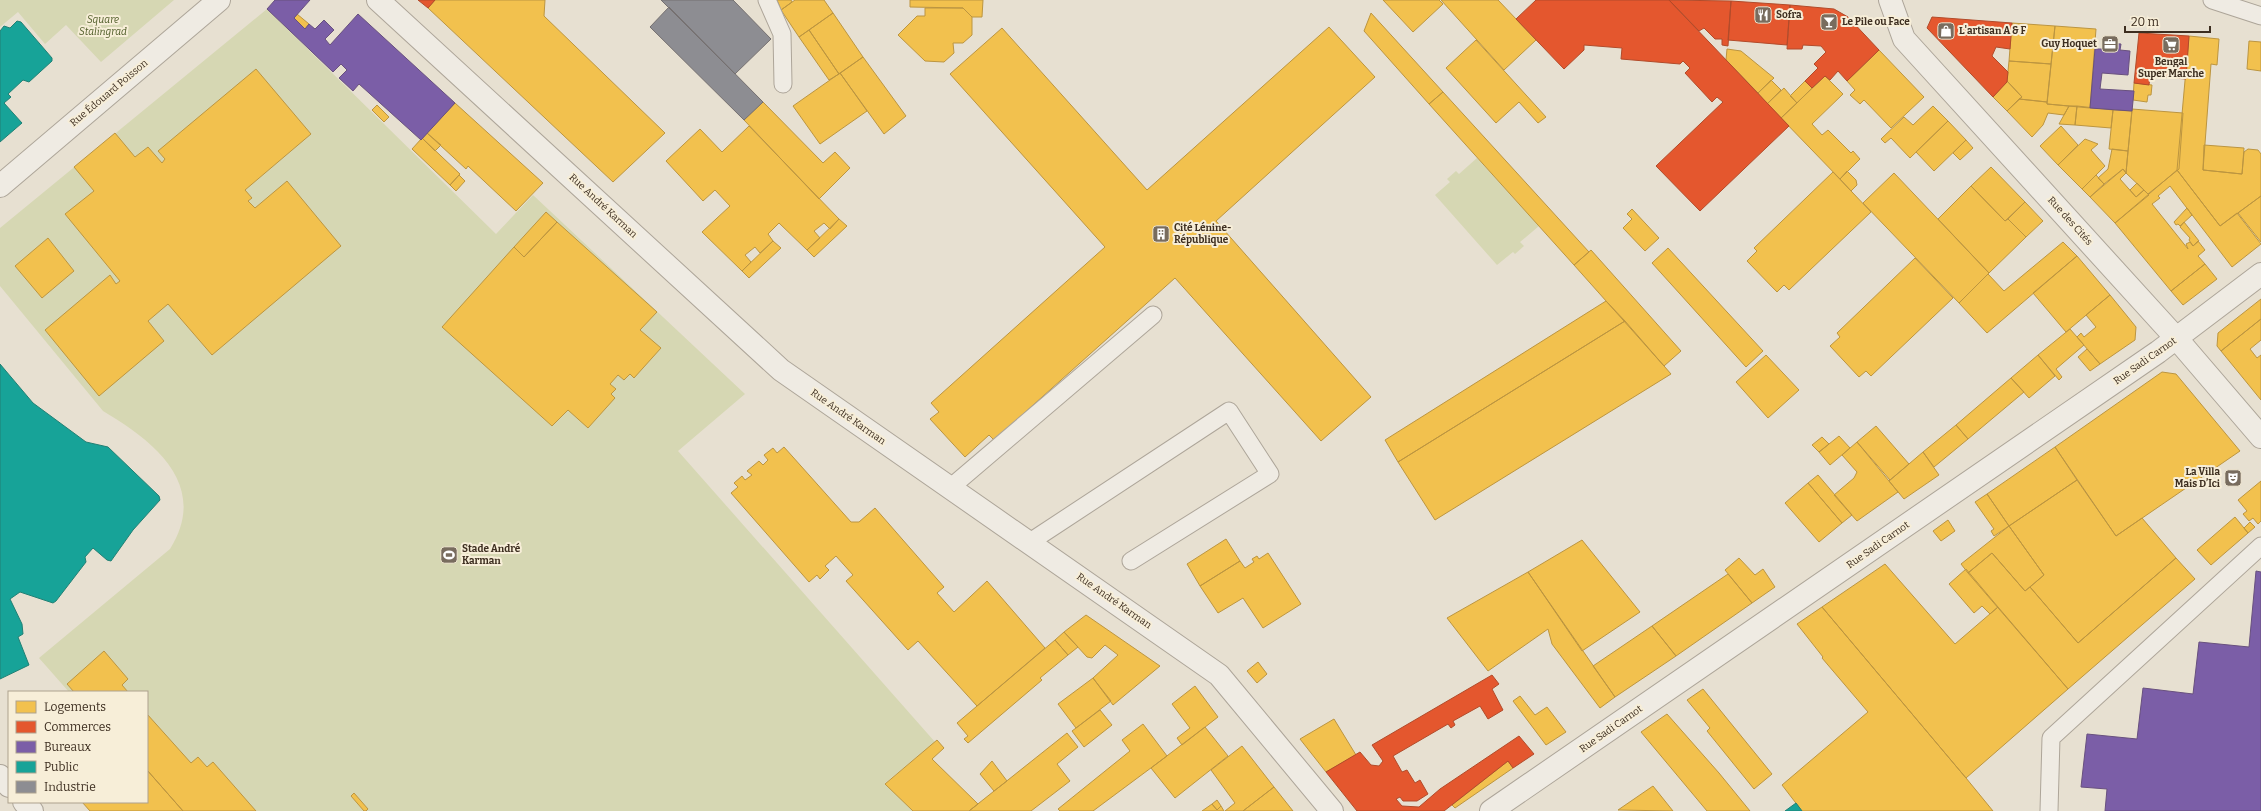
<svg xmlns="http://www.w3.org/2000/svg" width="2261" height="811" font-family="Bitter,serif">
  <rect width="100%" height="100%" fill="#e7e0d1"/>
  <path fill="#d6d7b3" d="M0,0H174L101,62L66,25L45,44L18,12L0,27Z
    M267,9L496,234L533,195L745,394L678,451L935,742L885,783L913,811H174L147,781V692H69L39,658L170,549C210,485 154,441 103,411L0,286V228Z
    M1477,158L1539,226L1520,242L1524,246L1515,254L1513,252L1497,265L1435,195L1450,182L1447,179L1456,171L1459,174Z"/>
  <path fill="#f2c14e" stroke="#bc9540" d="M435,0H545L544,16L665,133L613,182L428,8Z
    M777,0H791L792,2L781,10Z
    M795,0H824L833,13L799,37L781,10Z
    M910,0H983L982,17H972L963,8L910,7Z
    M1383,0H1439L1443,4L1413,32Z
    M1441,0H1498L1536,40L1504,70Z
    M925,8H963L972,17V35L963,43H953L954,53L944,62L925,61L898,35L917,16H925Z
    M833,13L863,57L839,74L809,30Z
    M1371,13L1443,92L1429,104L1364,31Z
    M297,14L309,24L305,29L294,18Z
    M2012,23L2055,26L2051,64L2009,61Z
    M2055,26L2096,29L2090,108L2047,104Z
    M1329,27L1375,77L1216,221L1371,397L1321,441L1175,278L994,440L989,435L965,457L930,419L939,412L931,403L1105,247L950,74L1002,28L1147,190Z
    M809,30L839,74L829,80L799,37Z
    M2189,36L2219,39L2217,65L2211,64L2203,170L2242,174L2244,152L2248,149L2258,150L2261,154V196L2220,226L2177,170Z
    M1476,40L1546,117L1538,123L1519,102L1496,123L1446,68Z
    M2249,41L2261,42V71L2247,69Z
    M1727,49L1741,51L1774,78L1758,93L1726,60Z
    M1879,50L1924,97L1891,128L1864,100L1860,104L1850,95L1855,90L1847,81Z
    M863,57L906,116L884,134L840,73Z
    M2009,61L2051,64L2047,102L2019,99L2022,97L2007,81Z
    M256,69L311,134L245,190L252,198L248,201L255,208L287,181L341,246L212,355L168,304L148,321L164,341L99,396L45,330L110,275L116,284L120,281L65,214L94,191L74,167L115,133L135,157L148,147L162,163L165,159L158,151Z
    M840,73L867,111L820,144L793,106Z
    M1825,76L1843,94L1812,124L1822,135L1828,130L1851,153L1853,151L1860,159L1840,179L1781,118Z
    M1771,80L1781,90L1767,104L1758,93Z
    M1805,81L1812,88L1797,103L1790,96Z
    M2007,81L2022,97L2007,111L1993,97Z
    M2134,83L2152,85L2151,95H2148L2147,102L2133,100Z
    M1784,88L1797,103L1781,118L1767,104Z
    M1443,92L1589,252L1574,265L1429,104Z
    M2019,99L2047,102V104L2069,106L2064,115L2048,113L2043,125L2032,137L2007,111Z
    M763,102L823,163L835,152L850,168L819,199L744,120Z
    M455,103L543,183L516,211L468,166L466,169L427,133Z
    M377,105L389,117L384,122L372,110Z
    M1933,106L1948,121L1910,158L1891,138L1885,143L1881,139L1904,117L1913,125Z
    M2069,106H2077L2075,125L2059,124Z
    M2077,106L2113,110L2111,128L2075,125Z
    M2132,109L2183,113L2179,169L2148,194L2126,173Z
    M2113,110L2132,111L2128,151L2109,149Z
    M1948,121L1966,140L1934,171L1916,152Z
    M749,126L839,219L830,229L824,223L814,231L820,238L807,250L779,223L768,234L773,241L760,253L755,247L745,255L751,262L742,271L702,232L730,206L715,190L703,201L666,161L700,129L722,152Z
    M2061,126L2078,145L2058,165L2040,146Z
    M427,133L441,145L435,151L422,138Z
    M422,138L460,174L450,185L412,149Z
    M2085,139L2098,144L2091,150L2105,166L2082,189L2058,165Z
    M1966,140L1973,148L1960,160L1953,153Z
    M2204,145L2244,148L2242,174L2203,170Z
    M2112,149L2128,151L2126,173L2123,169L2104,184L2098,178L2108,169Z
    M1991,167L2025,202L2005,221L1971,186Z
    M2123,169L2126,173L2120,179L2136,197L2144,190L2149,195L2115,223L2090,197Z
    M2177,170L2220,226L2237,213L2261,244L2232,267L2170,186L2158,196L2160,198L2152,204L2188,249L2186,244L2190,242L2193,246L2198,241L2205,250L2198,256L2205,264L2171,291L2115,223Z
    M1847,171L1856,180L1857,185L1851,191L1840,179Z
    M1833,172L1871,212L1789,290L1784,285L1777,292L1747,261L1757,251L1754,248Z
    M1894,173L1989,273L1959,303L1863,203Z
    M459,175L465,181L456,191L450,185Z
    M2096,175L2104,184L2090,197L2082,189Z
    M2137,183L2144,190L2136,197L2130,190Z
    M1971,186L2005,221L2008,219L2026,237L1989,273L1938,219Z
    M2261,196V242L2238,213Z
    M2025,202L2043,221L2026,237L2008,219Z
    M2187,208L2192,215L2180,226L2178,224L2176,225L2174,222Z
    M1632,209L1659,238L1645,251L1623,228L1632,219L1627,214Z
    M546,212L557,222L524,257L514,247Z
    M839,219L847,226L814,257L807,250Z
    M557,222L657,312L640,330L661,348L634,378L630,374L624,380L618,375L610,384L616,389L611,394L615,398L588,428L568,410L552,426L442,327L514,247L524,257Z
    M2184,222L2199,241L2193,246L2189,240L2190,238L2180,227Z
    M48,238L74,271L42,298L15,266Z
    M773,241L781,248L749,278L742,271Z
    M2063,242L2077,256L1987,333L1959,303L1988,274L2004,291Z
    M1668,248L1763,351L1746,367L1652,263Z
    M1591,250L1681,351L1664,366L1574,265Z
    M2077,256L2110,295L2066,332L2033,293Z
    M1915,258L1953,298L1871,376L1866,371L1859,377L1830,346L1840,337L1837,333Z
    M2205,264L2217,279L2183,305L2171,291Z
    M2110,295L2136,327L2135,340L2100,364L2077,337L2081,333L2084,337L2096,327L2086,315Z
    M2261,299V319L2221,351L2217,346L2218,333Z
    M1606,301L1625,321L1398,462L1385,440Z
    M2261,319V340L2250,349L2257,358L2261,355V400L2221,351Z
    M1625,321L1671,374L1435,520L1398,462Z
    M2070,329L2084,345L2056,369L2062,377L2059,380L2038,355Z
    M2087,349L2100,364L2090,371L2078,357Z
    M1766,355L1799,390L1768,418L1736,382Z
    M2038,355L2055,376L2029,398L2011,378Z
    M2162,372L2176,374L2240,451L2116,536L2055,447Z
    M2011,378L2024,392L1968,439L1956,425Z
    M1956,425L1968,439L1934,467L1923,452Z
    M1876,426L1909,464L1890,480L1857,442Z
    M1839,436L1850,448L1830,465L1819,452Z
    M1822,437L1829,444L1819,452L1812,445Z
    M1857,442L1898,492L1857,521L1834,495L1854,478L1857,472L1842,455Z
    M784,447L851,522H859L875,508L944,587L937,593L954,612L987,581L1045,648L977,706L918,641L908,650L846,581L853,575L836,556L825,566L829,570L820,579L817,575L809,582L731,493L738,487L734,483L742,476L745,480L752,475L747,471L759,461L763,465L768,460L764,455L773,448L777,453Z
    M2055,447L2077,480L2009,526L1987,494Z
    M1923,452L1939,475L1904,499L1889,481Z
    M1818,475L1852,515L1842,523L1808,483Z
    M2077,480L2116,536L2142,518L2176,558L2078,643L2030,587L2044,575L2009,526Z
    M2261,481V521L2258,524L2253,518L2249,521L2243,514L2247,511L2238,500Z
    M1808,483L1842,523L1819,542L1785,503Z
    M1987,494L2009,526L1994,536L1991,531L1994,529L1975,502Z
    M2235,517L2248,533L2211,565L2197,550Z
    M1948,520L1955,531L1941,541L1933,531Z
    M2250,522L2255,527L2248,533L2244,528Z
    M2009,526L2044,575L2025,591L1992,553L1968,573L1961,564Z
    M1226,539L1240,561L1200,586L1187,564Z
    M1582,540L1640,612L1582,651L1528,572Z
    M1268,553L1301,604L1263,628L1243,598L1218,613L1200,586L1240,561L1245,568L1254,562L1252,559L1257,556L1259,559Z
    M1992,553L2025,591L2030,587L2078,643L2176,558L2195,579L2068,689L1968,573Z
    M1739,558L1755,575L1763,569L1775,587L1752,603L1725,570Z
    M1885,564L1955,644L1998,607L2068,689L1966,778L1822,607Z
    M1966,569L1998,607L1990,614L1982,606L1974,613L1949,584Z
    M1528,572L1615,697L1600,708L1552,644L1548,629L1488,671L1447,618Z
    M1728,574L1752,603L1676,656L1652,626Z
    M1822,607L1966,778L1993,811H1802L1782,785L1868,712L1822,658L1823,657L1797,624Z
    M1086,615L1160,666L1113,705L1093,678L1118,655L1105,645L1092,658L1087,657L1064,632Z
    M1652,626L1676,656L1615,697L1593,666Z
    M1064,632L1078,647L1068,655L1055,640Z
    M1055,640L1068,655L1040,678L1042,680L968,743L964,739L968,736L957,723Z
    M104,651L128,679L122,685L128,692H74L67,684Z
    M1258,662L1267,674L1257,683L1247,671Z
    M1093,678L1111,701L1076,728L1058,704Z
    M1195,686L1218,717L1182,745L1177,738L1190,728L1172,704Z
    M1703,689L1772,774L1754,789L1707,731L1710,728L1687,700Z
    M1520,696L1535,715L1547,707L1566,732L1546,745L1513,701Z
    M1100,710L1112,725L1084,747L1072,731Z
    M147,714L191,763L198,757L207,767L213,762L256,811H183L147,770Z
    M1667,714L1719,773L1750,811H1707L1641,732Z
    M1334,719L1356,755L1326,772L1300,739Z
    M1143,724L1167,756L1093,811H1060L1058,809L1130,751L1122,740Z
    M1205,727L1228,756L1175,798L1151,768Z
    M1067,733L1078,747L1057,764L1070,781L1031,811H969Z
    M937,740L944,748L932,759L978,804L969,811H913L885,784Z
    M1242,746L1274,787L1243,811H1225L1235,803L1211,770Z
    M992,761L1007,781L994,791L980,774Z
    M1508,761L1513,768L1455,808L1452,805Z
    M147,770L183,811H90L82,802H147Z
    M1653,786L1673,811L1618,810Z
    M1274,787L1293,811H1243Z
    M354,793L368,809L366,811H364L351,796Z
    M1217,800L1221,806L1217,810L1212,804Z
    M1212,804L1217,810L1221,806L1224,811H1202Z"/>
  <path fill="#e4572e" stroke="#b24b2a" d="M418,0H435L428,8Z
    M1536,0H1669L1789,126L1700,211L1656,166L1723,102L1717,97L1712,102L1685,73L1690,68L1683,61L1680,64L1621,59L1622,48L1584,45V50L1564,69L1516,19Z
    M1669,0L1731,1L1728,46L1722,45V39H1715L1704,28L1699,31Z
    M1731,1L1790,5L1787,45L1728,40Z
    M1790,5L1834,9L1848,17L1879,50L1847,81L1838,71L1830,80L1825,76L1812,88L1805,81L1818,68L1814,64L1826,52L1821,46L1803,45L1802,49H1787Z
    M1932,17L2012,23L2010,49L1996,47L1992,56L2008,72L2007,82L1993,97L1927,28Z
    M2139,33L2189,36L2186,79L2150,76L2149,85L2134,83Z
    M1492,675L1499,684L1492,689L1503,710L1488,719L1480,706L1453,721L1455,725L1451,728L1448,724L1393,756L1402,772L1407,770L1415,783L1420,780L1428,794L1417,801H1403L1400,797L1396,799L1402,806L1419,807L1440,789L1519,736L1534,754L1513,768L1508,761L1444,811H1357L1326,772L1360,752L1371,765L1379,766L1383,761L1372,745Z"/>
  <path fill="#7b5ea7" stroke="#68507e" d="M275,0H310L294,18L305,29L309,24L315,29L324,20L334,30L325,39L330,45L358,14L455,103L421,140L359,84L353,91L339,78L347,70L341,64L333,72L267,9Z
    M2105,43L2121,44L2120,50L2130,51L2128,75L2102,73L2100,89L2134,91L2132,111L2090,108L2095,49H2105Z
    M2256,571L2261,572V811H2105L2107,789L2081,787L2087,734L2137,739L2143,688L2193,694L2199,642L2249,647Z"/>
  <path fill="#17a398" stroke="#228074" d="M17,21L21,22L52,58V61L29,82L23,80L8,94L11,97L4,103L22,123L0,142V31L4,26L10,28Z
    M0,364L33,403L86,442L108,447L159,496L160,500L133,530L111,561L107,560L93,548L85,557L86,562L56,601L53,603L20,592L10,599L22,624L23,634L18,637L29,665L0,679Z
    M1796,803L1802,811H1785Z"/>
  <path fill="#8d8d92" stroke="#757070" d="M661,0H733L771,39L735,74Z
    M669,7L763,102L744,120L650,27Z"/>
  <g fill="none" stroke-linecap="round" stroke-linejoin="round">
    <defs>
      <path id="service" d="M767,0L782,34L783,84
        M2212,0L2261,16
        M950,488L1153,315
        M1030,542L1229,411L1270,474L1131,561
        M2049,811L2051,738L2261,546"/>
      <path id="minor" d="M378,0L781,370L1219,675L1332,811
        M1890,0L1904,39L2177,339L2261,437
        M0,186L219,0
        M0,776L9,786
        M24,802L32,811
        M1491,811L2158,352L2261,274"/>
    </defs>
    <use href="#service" stroke="#ada599" stroke-width="19"/>
    <use href="#minor" stroke="#ada599" stroke-width="24"/>
    <use href="#service" stroke="#efebe3" stroke-width="17"/>
    <use href="#minor" stroke="#efebe3" stroke-width="22"/>
  </g>
  <defs>
    <symbol id="restaurant-square" viewBox="-11 -11 22 22"><rect x="-9" y="-9" width="18" height="18" rx="4" fill="#786c5e" stroke="#f7eed8"/><path d="M-5-6h1v4h1v-4h1v4h1v-4h1v5L-1.5 .5V6h-2V.5L-5-1ZM5-6V6H3V1.5H1.5Q1.5-4 5-6Z" fill="#fff"/></symbol>
    <symbol id="bar-square" viewBox="-11 -11 22 22"><rect x="-9" y="-9" width="18" height="18" rx="4" fill="#786c5e" stroke="#f7eed8"/><path d="M-6-5H6L.8 .8V4.5H3.5V6h-7V4.5H-.8V.8Z" fill="#fff"/></symbol>
    <symbol id="shop-square" viewBox="-11 -11 22 22"><rect x="-9" y="-9" width="18" height="18" rx="4" fill="#786c5e" stroke="#f7eed8"/><path d="M-5-2.5h2.3a2.7 3.5 0 0 1 5.4 0H5L5.5 6h-11ZM-1.5-2.5h3a1.5 2.3 0 0 0-3 0Z" fill="#fff"/></symbol>
    <symbol id="office-square" viewBox="-11 -11 22 22"><rect x="-9" y="-9" width="18" height="18" rx="4" fill="#786c5e" stroke="#f7eed8"/><path d="M-6-3h4V-5.5h4V-3h4V5H-6ZM-1-4.5V-3h2v-1.5ZM-6 0V1H6V0Z" fill="#fff"/></symbol>
    <symbol id="supermarket-square" viewBox="-11 -11 22 22"><rect x="-9" y="-9" width="18" height="18" rx="4" fill="#786c5e" stroke="#f7eed8"/><path d="M-6-5.5h2.5l.6 2H6L4.5 2H-2.5L-4.4-4H-6ZM-1.5 3.2a1.3 1.3 0 1 0 .1 0ZM3 3.2a1.3 1.3 0 1 0 .1 0Z" fill="#fff"/></symbol>
    <symbol id="building-square" viewBox="-11 -11 22 22"><rect x="-9" y="-9" width="18" height="18" rx="4" fill="#786c5e" stroke="#f7eed8"/><path d="M-4-6H4V6H1V3H-1V6H-4ZM-2.5-4.3h1.7v1.8h-1.7ZM.8-4.3h1.7v1.8H.8ZM-2.5-1h1.7V.8h-1.7ZM.8-1h1.7V.8H.8Z" fill="#fff"/></symbol>
    <symbol id="theatre-square" viewBox="-11 -11 22 22"><rect x="-9" y="-9" width="18" height="18" rx="4" fill="#786c5e" stroke="#f7eed8"/><path d="M-5-5.5Q0-4 5-5.5V0Q5 5 0 6Q-5 5-5 0ZM-3.3-2.5H-1v1.5H-3.3ZM1-2.5H3.3v1.5H1ZM-2.8 1Q0 5.5 2.8 1Z" fill="#fff"/></symbol>
    <symbol id="stadium-square" viewBox="-11 -11 22 22"><rect x="-9" y="-9" width="18" height="18" rx="4" fill="#786c5e" stroke="#f7eed8"/><path d="M0-5a6.5 5 0 1 0 0 10a6.5 5 0 1 0 0-10ZM-3.5-1.8h7v3.6h-7Z" fill="#fff"/></symbol>
  </defs>
  <g fill-rule="evenodd">
    <use href="#restaurant-square" x="1753" y="5" width="20" height="20"/>
    <use href="#bar-square" x="1819" y="12" width="20" height="20"/>
    <use href="#shop-square" x="1936" y="21" width="20" height="20"/>
    <use href="#office-square" x="2100" y="34" width="20" height="20"/>
    <use href="#supermarket-square" x="2161" y="35" width="20" height="20"/>
    <use href="#building-square" x="1151" y="224" width="20" height="20"/>
    <use href="#theatre-square" x="2223" y="468" width="20" height="20"/>
    <use href="#stadium-square" x="439" y="545" width="20" height="20"/>
  </g>
  <g text-anchor="middle" dominant-baseline="central" stroke-width="4" stroke-linejoin="round" paint-order="stroke">
    <g font-size="10" font-weight="bold" fill="#3d2e20" stroke="#f7eed8" text-anchor="start">
      <text x="1776" y="15">Sofra</text>
      <text x="1842" y="22">Le Pile ou Face</text>
      <text x="1959" y="31">L'artisan A &amp; F</text>
      <text x="2097" y="44" text-anchor="end">Guy Hoquet</text>
      <text x="2171" y="62" text-anchor="middle">Bengal<tspan x="2171" dy="12">Super Marche</tspan></text>
      <text x="1174" y="228">Cité Lénine-<tspan x="1174" dy="12">République</tspan></text>
      <text x="2220" y="472" text-anchor="end">La Villa<tspan x="2220" dy="12">Mais D’Ici</tspan></text>
      <text x="462" y="549">Stade André<tspan x="462" dy="12">Karman</tspan></text>
    </g>
    <g font-size="10" font-style="italic" fill="#4d5a26" stroke="#f7eed8">
      <text x="103" y="20">Square<tspan x="103" dy="12">Stalingrad</tspan></text>
    </g>
    <g font-size="10" fill="#3d2e20" stroke="#f7eed8">
      <text transform="translate(109 93) rotate(-40)">Rue Édouard Poisson</text>
      <text transform="translate(603 206) rotate(43)">Rue André Karman</text>
      <text transform="translate(2070 221) rotate(48)">Rue des Cités</text>
      <text transform="translate(2145 361) rotate(-35)">Rue Sadi Carnot</text>
      <text transform="translate(848 417) rotate(35)">Rue André Karman</text>
      <text transform="translate(1878 545) rotate(-35)">Rue Sadi Carnot</text>
      <text transform="translate(1114 601) rotate(35)">Rue André Karman</text>
      <text transform="translate(1611 729) rotate(-35)">Rue Sadi Carnot</text>
    </g>
  </g>
  <rect x="8" y="691" width="140" height="112" fill="#f7eed8" stroke="#ada18e"/>
  <rect x="16" y="701" width="20" height="12" fill="#f2c14e" stroke="#ada18e"/>
  <text x="44" y="711" font-size="12" fill="#3d2e20">Logements</text>
  <rect x="16" y="721" width="20" height="12" fill="#e4572e" stroke="#ada18e"/>
  <text x="44" y="731" font-size="12" fill="#3d2e20">Commerces</text>
  <rect x="16" y="741" width="20" height="12" fill="#7b5ea7" stroke="#ada18e"/>
  <text x="44" y="751" font-size="12" fill="#3d2e20">Bureaux</text>
  <rect x="16" y="761" width="20" height="12" fill="#17a398" stroke="#ada18e"/>
  <text x="44" y="771" font-size="12" fill="#3d2e20">Public</text>
  <rect x="16" y="781" width="20" height="12" fill="#8d8d92" stroke="#ada18e"/>
  <text x="44" y="791" font-size="12" fill="#3d2e20">Industrie</text>
  <path d="M2125 26v6h85v-6" fill="none" stroke="#3d2e20" stroke-width="2"/>
  <text x="2131" y="26" font-size="12" fill="#3d2e20" stroke="#f7eed8" stroke-width="3" paint-order="stroke">20 m</text>
</svg>
